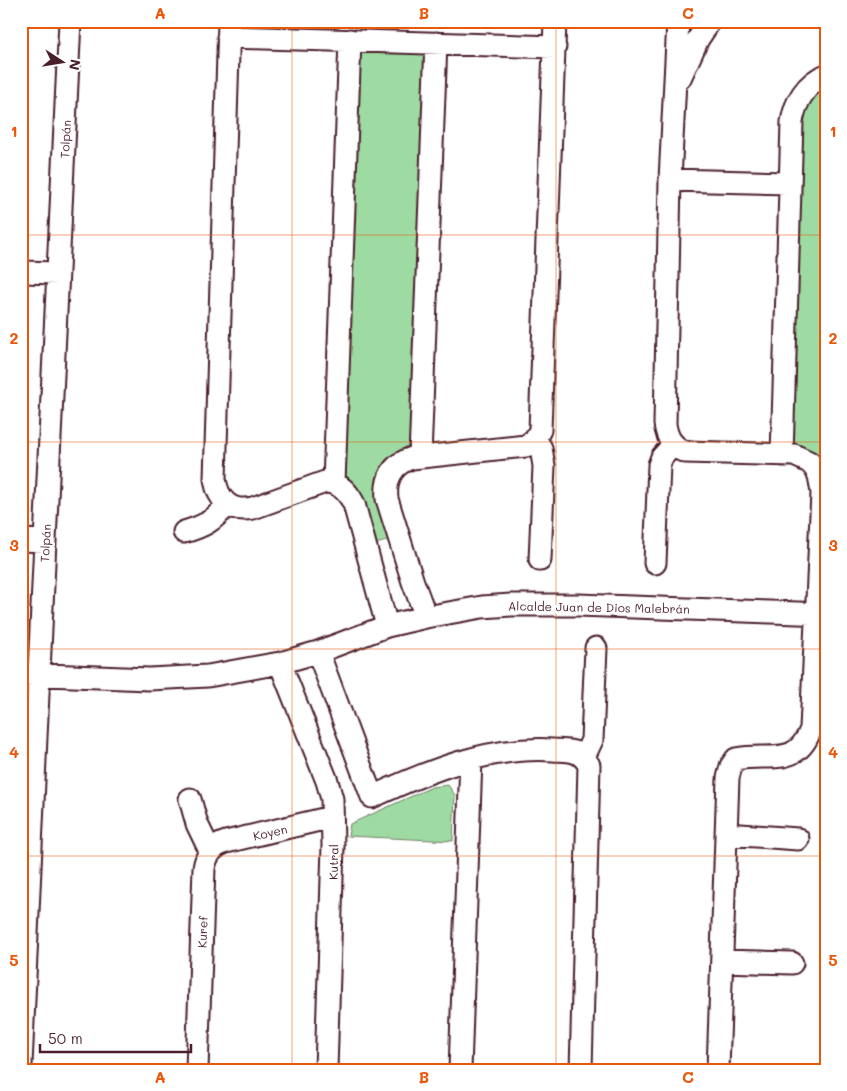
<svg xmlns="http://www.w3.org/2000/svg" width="847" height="1091" font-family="Mali,sans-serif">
  <rect width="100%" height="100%" fill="#fff"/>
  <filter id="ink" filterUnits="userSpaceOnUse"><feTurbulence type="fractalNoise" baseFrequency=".02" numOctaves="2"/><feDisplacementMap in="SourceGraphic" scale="10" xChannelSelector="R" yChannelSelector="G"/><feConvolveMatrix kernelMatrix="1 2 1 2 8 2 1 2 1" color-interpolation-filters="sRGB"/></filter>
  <g filter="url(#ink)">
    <path fill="#9edba2" stroke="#747d66" d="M359,51H420L426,54L411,443C404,450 395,452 388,458C364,480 382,514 390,540L376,544L361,493L343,473Z
      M826,80V464L815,452L791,441L802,109Z
      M448,785L455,795L453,841L348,836L350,824L432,787Z"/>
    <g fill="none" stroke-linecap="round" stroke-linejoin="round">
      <defs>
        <path id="minor" d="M229,21L215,479C218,500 230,513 253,508L325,482C339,482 348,492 354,504L387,626
          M678,21L670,180L665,424C667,438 672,446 685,452L794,455L809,462L814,467L819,475L822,493L811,729C796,769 769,752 736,759L731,766L728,778L718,1070
          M228,37L555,47
          M680,78L698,39L710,21
          M670,180L789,183
          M21,272L58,273
          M535,439L541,448L544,466L540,560
          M782,455L792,122C795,102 806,83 826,75
          M420,457L436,43
          M334,483L350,40
          M184,532C205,526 213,521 228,504
          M21,540L45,541
          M655,563L659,465L662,457L673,445
          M426,617L413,582L387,499C385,479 392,464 412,458L526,446L535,439L540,430L555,21
          M318,652L372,797C428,771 489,746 553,750C570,751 579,749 589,765L581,1070
          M280,663L327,781L332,799L333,846L326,1070
          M21,674L149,679L208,676L280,663L318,652L387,626L426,617L482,607L511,605H578L826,614
          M584,757L592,740L596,648
          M190,799L197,824L210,851
          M726,834L798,839
          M722,961L792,963
          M21,1065L45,541L70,21
          M197,1070L204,868C206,855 213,846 226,842L332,817
          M460,1070L471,759"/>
      </defs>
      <use href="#minor" stroke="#4a1f2b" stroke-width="25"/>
      <use href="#minor" stroke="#fff" stroke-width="21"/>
    </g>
  </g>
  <path fill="none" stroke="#e8590c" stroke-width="1" stroke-opacity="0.55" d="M292,21V1070M556,21V1070M21,235H826M21,442H826M21,649H826M21,856H826"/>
  <g text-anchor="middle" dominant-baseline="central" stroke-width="5" stroke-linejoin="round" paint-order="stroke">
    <g font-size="12" fill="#4a1f2b" stroke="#fff">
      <text transform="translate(65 139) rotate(-87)">Tolpán</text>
      <text transform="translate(45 543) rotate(-87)">Tolpán</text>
      <text transform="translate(599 607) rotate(1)">Alcalde Juan de Dios Malebrán</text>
      <text transform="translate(270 832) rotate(-13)">Koyen</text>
      <text transform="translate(333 862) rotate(-89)">Kutral</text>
      <text transform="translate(202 932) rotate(-88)">Kuref</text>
    </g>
  </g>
  <rect width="847" height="1091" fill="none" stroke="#fff" stroke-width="55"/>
  <g transform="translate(62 62) rotate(102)" stroke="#ffffff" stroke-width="4" paint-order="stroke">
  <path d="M0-4L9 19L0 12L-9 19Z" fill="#4a1f2b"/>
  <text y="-8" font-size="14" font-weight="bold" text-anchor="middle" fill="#4a1f2b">N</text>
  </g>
  <path d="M40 1044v8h151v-8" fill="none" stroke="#4a1f2b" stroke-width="2.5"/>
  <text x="48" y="1044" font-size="15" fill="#4a1f2b" stroke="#ffffff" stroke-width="4" paint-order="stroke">50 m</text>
  <rect x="28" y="28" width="792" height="1036" fill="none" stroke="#e8590c" stroke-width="2"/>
  <g font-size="16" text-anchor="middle" font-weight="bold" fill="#e8590c">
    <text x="160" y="19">A</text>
    <text x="424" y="19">B</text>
    <text x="688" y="19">C</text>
    <text x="14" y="137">1</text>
    <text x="833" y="137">1</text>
    <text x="14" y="344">2</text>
    <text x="833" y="344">2</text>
    <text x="14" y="551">3</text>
    <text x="833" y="551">3</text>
    <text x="14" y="758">4</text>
    <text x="833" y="758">4</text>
    <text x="14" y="966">5</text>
    <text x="833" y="966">5</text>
    <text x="160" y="1083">A</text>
    <text x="424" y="1083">B</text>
    <text x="688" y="1083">C</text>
  </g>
</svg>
